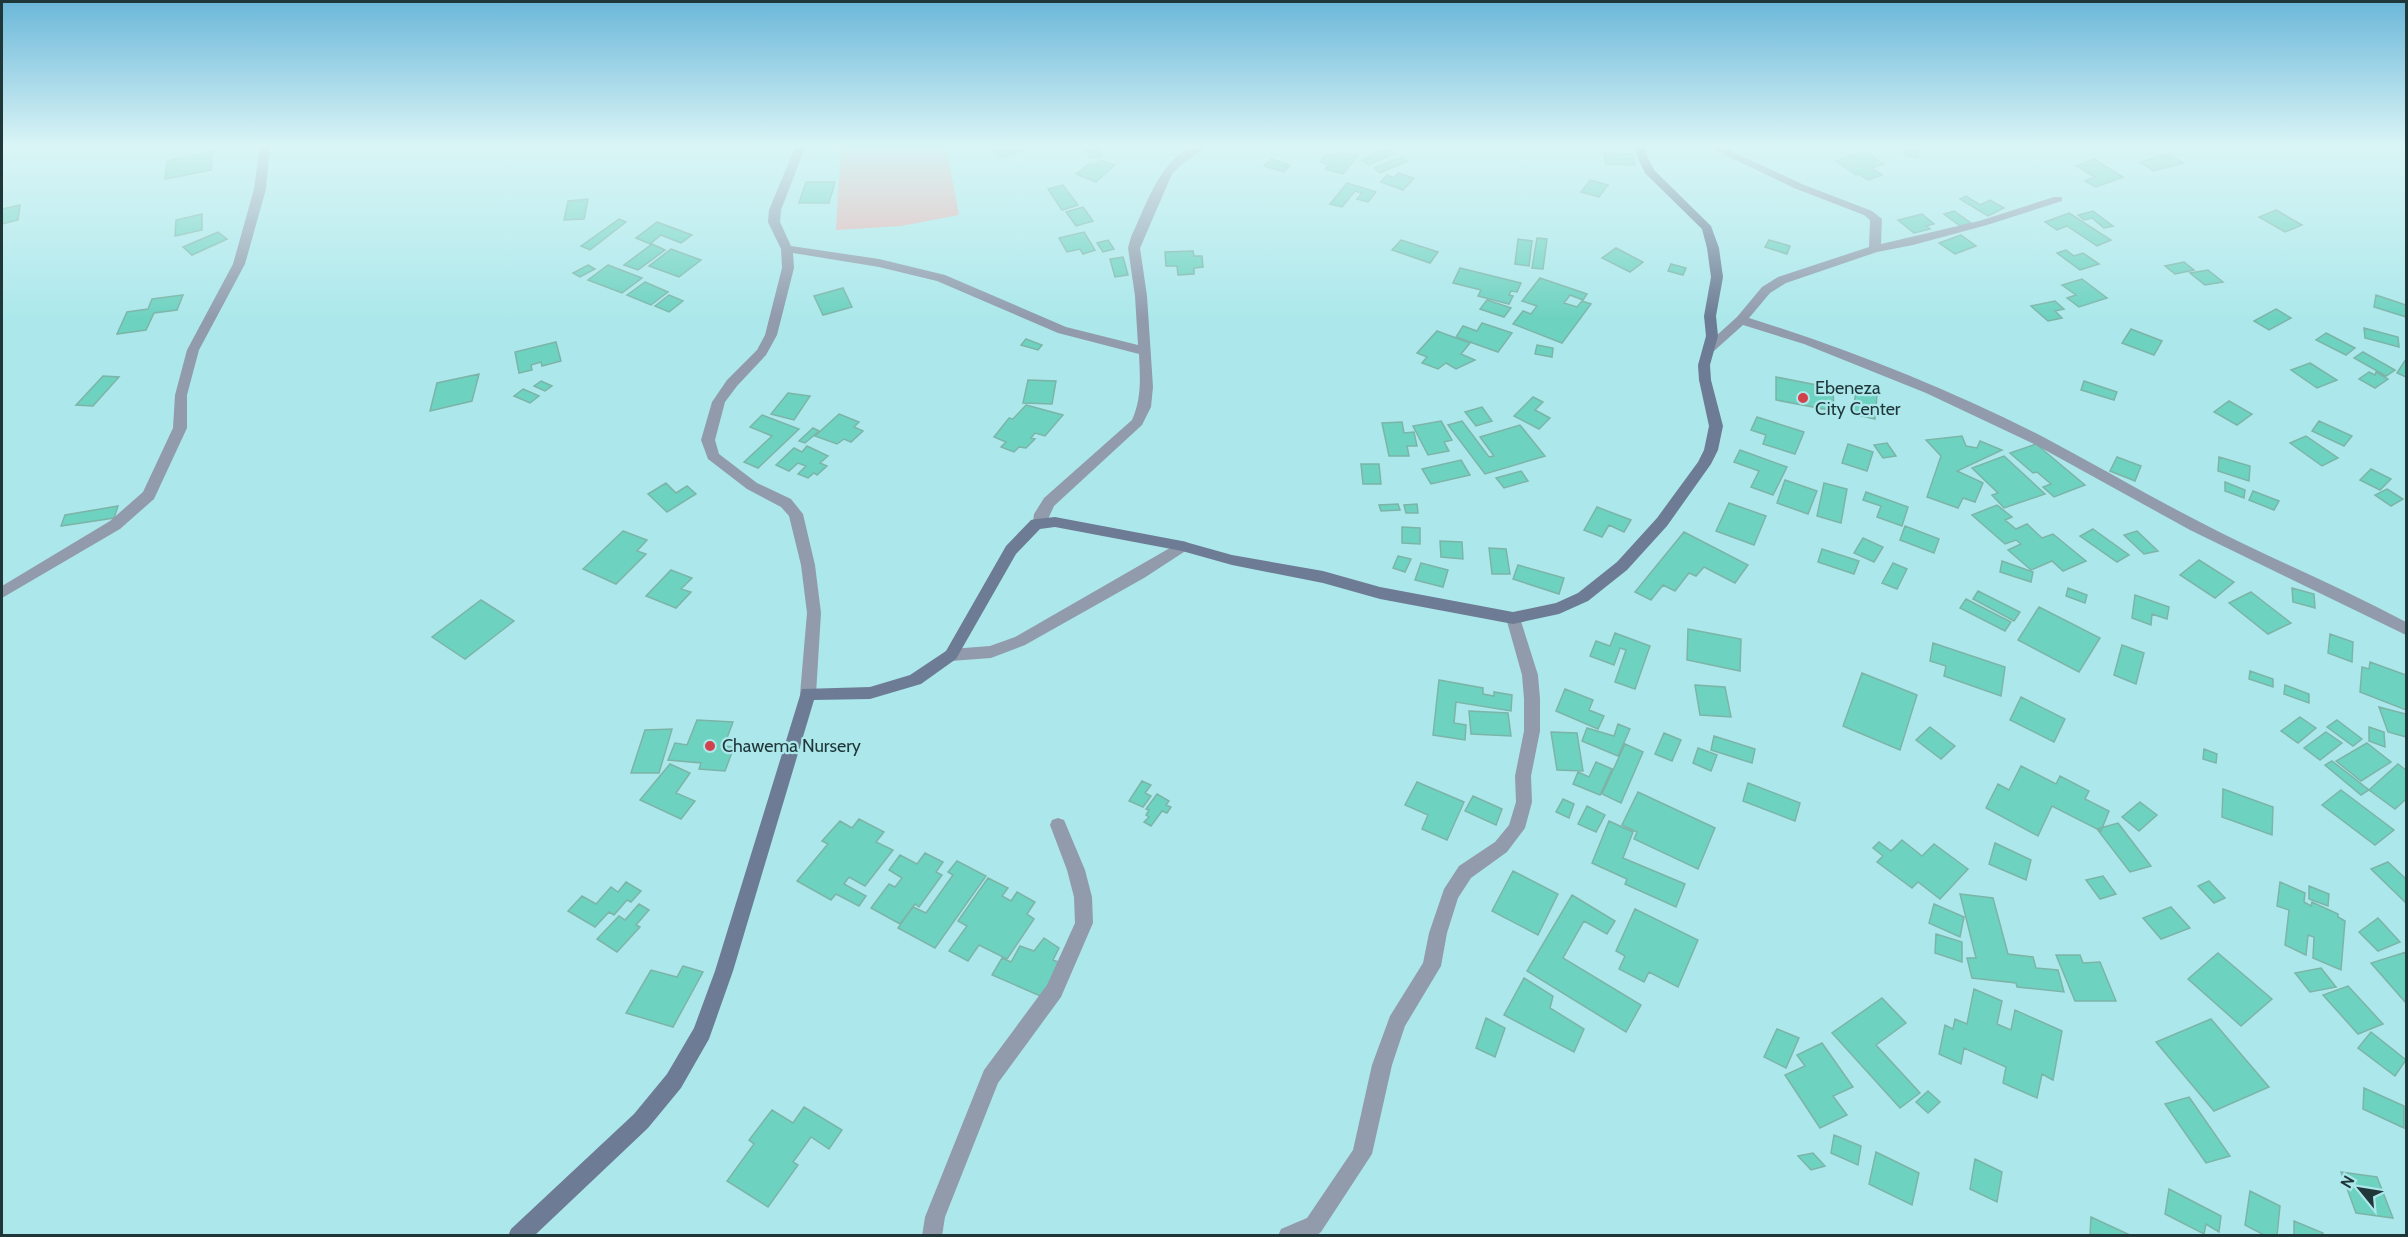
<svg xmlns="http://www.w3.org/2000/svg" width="2408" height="1237" font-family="Cabin,sans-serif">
  <rect width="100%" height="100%" fill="#ace8eb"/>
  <path fill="#e7b2b0" d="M841,145H946L959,215L901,226L836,230Z"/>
  <path fill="#6ed2c0" stroke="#7cb4a8" stroke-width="1.5" d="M1018,145L1023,152L998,158L994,150Z
    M1874,145H1923L1917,158L1903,154L1905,149L1892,146L1889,151L1873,147Z
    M1096,146L1103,155L1091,158L1084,149Z
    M1386,148L1394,153L1369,165L1361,160Z
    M213,151L211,170L165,179L167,161Z
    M1865,151L1884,164L1872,168L1882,175L1868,180L1859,174L1856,175L1836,161Z
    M1338,152L1357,157L1343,174L1325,169L1329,165L1320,162L1327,154L1335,156Z
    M1604,153L1633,154L1635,165L1606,164Z
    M2169,154L2183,163L2154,171L2140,162Z
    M1402,157L1408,161L1380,173L1374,168Z
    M1271,159L1290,165L1284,172L1264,166Z
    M2094,159L2123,177L2096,187L2085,181L2095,177L2076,166Z
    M1100,160L1115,165L1096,182L1076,174L1090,163L1095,165Z
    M1398,173L1414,178L1403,190L1381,182L1387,175L1394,178Z
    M1590,180L1608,185L1599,197L1581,192Z
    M806,182H835L829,203H799Z
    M1347,183L1376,192L1368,202L1357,199L1362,193L1355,191L1342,207L1330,204Z
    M1063,185L1078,205L1062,210L1048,189Z
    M1966,196L1980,205L1990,200L2004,208L1988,216L1960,199Z
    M588,199L584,219L564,220L568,201Z
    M20,205L18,220L2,224V209Z
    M1083,207L1093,221L1076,226L1066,212Z
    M2276,210L2302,225L2285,232L2259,217Z
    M1954,211L1971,223L1960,226L1944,214Z
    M2093,211L2113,226L2104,228L2092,218L2084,220L2078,215Z
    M2069,213L2111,240L2097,246L2067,226L2057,230L2045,222Z
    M202,214V230L175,236L176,220Z
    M1922,214L1934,224L1926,226L1930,229L1914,233L1898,220Z
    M619,219L626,222L590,250L581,246Z
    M657,222L692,235L681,243L661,235L650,244L636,238Z
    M218,232L227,239L192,255L183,247Z
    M1084,232L1095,250L1083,254L1080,249L1067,252L1059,238Z
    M1961,235L1976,246L1955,254L1939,243Z
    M1537,238L1547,239L1543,269L1532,268Z
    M1518,239L1532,241L1529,266L1515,264Z
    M1108,240L1114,249L1103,252L1097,243Z
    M1401,240L1438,252L1430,263L1392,250Z
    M1769,240L1790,246L1787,254L1765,247Z
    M652,244L665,250L638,270L624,265Z
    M1616,248L1643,262L1630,272L1602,258Z
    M671,249L701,260L679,277L649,266Z
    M2066,250L2074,256L2083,253L2099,264L2080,270L2057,253Z
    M1193,251L1194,256H1202L1203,267L1194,268V274L1178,275L1177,266H1166L1165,252Z
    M1123,257L1128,275L1115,277L1110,259Z
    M2184,262L2194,270L2175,274L2165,266Z
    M1671,264L1686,268L1683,275L1668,271Z
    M588,265L595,269L580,277L573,273Z
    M608,265L642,278L622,293L588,280Z
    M1460,268L1521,283L1517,292L1511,291L1509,295L1513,296L1509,304L1478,296L1481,290L1453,283Z
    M2208,270L2223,282L2205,285L2190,273Z
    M1540,278L1587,294L1583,300L1570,295L1564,303L1577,307L1582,301L1591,304L1562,343L1513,324L1523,311L1531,314L1537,306L1522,301Z
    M2082,279L2107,298L2079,307L2067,298L2076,295L2062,285Z
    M645,282L668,292L651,305L627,295Z
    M843,288L852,307L823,315L814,296Z
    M183,295L177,310L154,313L146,330L117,334L127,312L148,309L152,299Z
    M669,295L683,301L669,312L655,306Z
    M2376,295L2406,305V317L2374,307Z
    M1487,300L1511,308L1504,317L1480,309Z
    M2055,301L2064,309L2055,311L2062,318L2048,321L2031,306Z
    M2276,309L2291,318L2269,330L2254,321Z
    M1482,323L1512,333L1498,352L1456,337L1463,326L1477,331Z
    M2364,328L2398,337L2399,347L2365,338Z
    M2131,329L2162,341L2154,355L2122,343Z
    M1437,331L1470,343L1461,354L1475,360L1456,369L1446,363L1438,369L1422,363L1427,357L1417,353Z
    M2326,333L2355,348L2346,355L2316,340Z
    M1026,339L1042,345L1038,350L1021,345Z
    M556,342L561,361L542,366L541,362L531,365L532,370L519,373L515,352Z
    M1537,345L1553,348L1552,357L1535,354Z
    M2363,352L2395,370L2386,376L2354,358Z
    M2406,359V377L2397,373Z
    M2310,363L2337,380L2317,388L2291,370Z
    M2369,372L2375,375L2376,372L2388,379L2375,388L2359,379Z
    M479,374L472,401L430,411L437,383Z
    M103,376L119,377L93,406L76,405Z
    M1776,377L1833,388L1834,411L1776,400Z
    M1028,380L1056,381L1052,404L1023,403Z
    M541,381L552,386L545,391L534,386Z
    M2084,381L2117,392L2114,400L2081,390Z
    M523,389L539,396L530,403L514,396Z
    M1856,390L1877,395L1875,419L1853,414Z
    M788,393L810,396L794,420L771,414Z
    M1533,397L1543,402L1535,410L1550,418L1539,429L1514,416Z
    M2229,401L2252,414L2237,425L2214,412Z
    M1026,405L1063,415L1045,436L1035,433L1031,438L1035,439L1026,448L1019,447L1014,452L1001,447L1006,442L994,437L1009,418L1013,419Z
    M1482,407L1492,421L1476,426L1465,412Z
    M839,414L859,422L854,427L863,431L851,442L844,439L837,444L815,436Z
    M762,415L799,429L758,468L744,462L772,436L750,427Z
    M1757,417L1804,432L1795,454L1763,444L1766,435L1751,430Z
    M1441,421L1452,440L1444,442L1449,451L1428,455L1413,426Z
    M1462,421L1489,457L1494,456L1480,437L1520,425L1545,456L1485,474L1448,425Z
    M2319,421L2352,436L2344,446L2312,431Z
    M1402,422L1404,433L1414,432L1417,446H1407L1409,456H1389L1382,423Z
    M813,428L819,431L805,443L799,441Z
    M1962,436L1966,446L1977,448L1980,441L2002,450L1957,471L1983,483L1975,502L1963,498L1958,508L1927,497L1941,456L1926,440Z
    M2306,436L2338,458L2322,466L2290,443Z
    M1887,443L1896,456L1883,458L1874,445Z
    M1848,444L1873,452L1867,471L1842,463Z
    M2036,444L2085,485L2054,497L2043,487L2051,484L2037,472L2033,473L2010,453Z
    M807,446L828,456L820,463L827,466L817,475L814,473L808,478L798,474L806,466L798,463L789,471L776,465L794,448L802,452Z
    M1740,450L1787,467L1773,495L1751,487L1759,471L1734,462Z
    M2004,456L2045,494L2004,508L1992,495L1998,493L1972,468Z
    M2117,457L2141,466L2135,481L2110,471Z
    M2219,457L2250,466L2249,481L2218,471Z
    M1461,460L1470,475L1431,484L1422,469Z
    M1361,464H1379L1381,484H1363Z
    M2371,469L2391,479L2380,490L2360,480Z
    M1521,471L1528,481L1504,488L1496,478Z
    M1785,480L1817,491L1808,514L1777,503Z
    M2225,482L2245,490L2244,498L2225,491Z
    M666,483L676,493L687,486L696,494L667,512L648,494Z
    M1824,483L1847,489L1841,523L1817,516Z
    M2387,489L2403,499L2391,506L2375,495Z
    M2253,491L2279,501L2274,510L2249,500Z
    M1866,492L1908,507L1902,526L1877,517L1881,506L1863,500Z
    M1729,503L1766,516L1754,545L1716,531Z
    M1398,504L1400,510L1381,511L1379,505Z
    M1417,504L1418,513H1406L1404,505Z
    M1997,505L2012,517L2005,520L2016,529L2027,524L2042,538L2053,534L2086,561L2063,571L2052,561L2031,570L2008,550L2021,544L2016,540L2005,544L1972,515Z
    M118,506L114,518L61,526L65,515Z
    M1597,507L1631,520L1624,532L1609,525L1602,537L1584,530Z
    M1905,526L1939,539L1934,553L1900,540Z
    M1402,527L1420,528V544L1402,543Z
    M2093,529L2129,555L2117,562L2080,536Z
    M623,531L647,540L637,551L646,554L616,584L583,569Z
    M2137,531L2158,551L2144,554L2124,535Z
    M1684,532L1748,565L1735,583L1704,567L1696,576L1689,573L1675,591L1663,585L1651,600L1635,592Z
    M1863,538L1883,547L1874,562L1854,553Z
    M1440,541L1462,542L1463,559L1441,557Z
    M1489,548L1506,549L1510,574H1492Z
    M1822,549L1859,561L1854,574L1818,562Z
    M1398,556L1411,559L1405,572L1393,568Z
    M2199,560L2234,582L2215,598L2180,575Z
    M2002,561L2033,572L2031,582L2000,572Z
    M1421,563L1448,570L1443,587L1415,580Z
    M1893,563L1907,569L1897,589L1882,583Z
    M1518,565L1564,578L1559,594L1513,579Z
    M671,570L692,578L681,589L691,592L676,608L646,596Z
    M2068,588L2087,595L2085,603L2066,596Z
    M2292,588L2314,594L2315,608L2293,602Z
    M1978,591L2020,612L2014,621L1973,599Z
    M2251,592L2291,623L2268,634L2229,603Z
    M2135,595L2169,607L2167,619L2152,614L2151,625L2132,618Z
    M1966,599L2011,622L2005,631L1960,608Z
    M481,600L514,621L465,659L432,637Z
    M2039,607L2100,638L2079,672L2018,640Z
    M1688,629L1741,639L1740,671L1687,660Z
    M1615,633L1650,646L1635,689L1615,682L1626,650L1620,648L1614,665L1590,656L1596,641L1610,646Z
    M2330,634L2353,642L2352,662L2328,653Z
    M1933,643L2005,667L2001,696L1944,676L1946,666L1930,661Z
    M2122,645L2144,653L2136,684L2114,675Z
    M2370,662L2406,675V710L2360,692L2362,667L2369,669Z
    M2250,671L2273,679V687L2249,679Z
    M1862,673L1917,695L1900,750L1843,726Z
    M1439,680L1483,688V694L1494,696V692L1512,695L1511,711L1456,702L1454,723L1466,725L1465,740L1433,735Z
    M1695,685L1725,687L1731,717L1700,715Z
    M2285,685L2309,694V703L2284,694Z
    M1565,689L1593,700L1589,710L1604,716L1598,729L1556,711Z
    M2021,697L2065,719L2054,742L2010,720Z
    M2379,707L2406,714V737L2388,732Z
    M1469,711L1508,713L1511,736L1471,734Z
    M2300,717L2316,728L2298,743L2281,731Z
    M697,720L733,722L724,746L734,747L725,771L699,769L701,763L668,760L675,743L687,745Z
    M2337,720L2362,739L2353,746L2327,727Z
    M1618,724L1630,729L1618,756L1582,741L1587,728L1614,736Z
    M1930,727L1955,746L1941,759L1916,740Z
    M2369,727L2384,732L2385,747L2369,741Z
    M672,729L659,773H631L645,730Z
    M1551,732L1577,733L1583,771L1557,770Z
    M2326,732L2342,743L2320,760L2304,748Z
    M1664,733L1681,740L1672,761L1655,754Z
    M1714,736L1755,749L1752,763L1711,750Z
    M2367,743L2391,762L2361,781L2336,761Z
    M1625,744L1643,752L1621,803L1602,794Z
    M1698,748L1717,755L1711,771L1693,763Z
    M2204,749L2217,754L2216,763L2203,759Z
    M2332,761L2369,790L2361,795L2325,765Z
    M1596,762L1612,769L1600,795L1573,784L1578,772L1589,777Z
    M670,764L690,773L676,793L695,801L681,819L640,800Z
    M2398,764L2406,770V799L2395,809L2369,790Z
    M2021,766L2056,784L2060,776L2089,791L2085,799L2109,811L2101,831L2052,806L2038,836L1986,808L1998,784L2009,790Z
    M1142,781L1151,785L1145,793L1151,796L1143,807L1129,801Z
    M1417,782L1464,802L1447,840L1422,829L1428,815L1405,805Z
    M1748,783L1800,803L1795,821L1743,801Z
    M2223,789L2273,807L2272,835L2222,817Z
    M2341,790L2394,830L2375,845L2322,805Z
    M1638,792L1715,828L1698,869L1634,839L1637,832L1622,825Z
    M1157,794L1169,801L1166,805L1171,807L1167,813L1162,811L1151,826L1144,822L1149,817L1146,815L1149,810L1146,809Z
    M1473,796L1502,809L1496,825L1465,811Z
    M1563,799L1574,804L1569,818L1556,812Z
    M2140,802L2157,815L2139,831L2122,817Z
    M1587,806L1605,815L1596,832L1578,824Z
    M859,819L884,832L876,842L893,850L865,886L849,877L844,884L866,896L859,906L836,894L831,900L797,881L828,844L822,841L840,821L852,828Z
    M1609,821L1633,832L1623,858L1685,884L1676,907L1625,884L1627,879L1592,863Z
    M2118,823L2151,866L2130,872L2097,829Z
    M1902,840L1922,856L1934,844L1968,869L1940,899L1918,882L1912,888L1877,862L1883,856L1873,848L1879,842L1891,851Z
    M1995,843L2031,860L2026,880L1989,864Z
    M925,853L943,862L936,872L942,875L919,907L915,904L900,924L871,908L889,884L895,887L902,878L889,870L900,855L917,864Z
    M957,861L986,876L935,948L898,928L913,907L926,913L953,875L948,872Z
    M2388,862L2406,879V903L2371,869Z
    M1513,871L1558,894L1538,935L1492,911Z
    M2103,876L2116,894L2100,899L2086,880Z
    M988,878L1008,888L1002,896L1011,901L1017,892L1035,902L1027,914L1034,919L1007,959L979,945L968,961L949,951L967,926L958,921Z
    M2209,881L2225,898L2214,903L2198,886Z
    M626,882L641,891L631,902L627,900L614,915L609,912L595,927L568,911L582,896L596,904L611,887L618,892Z
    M2280,882L2305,893L2304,902L2311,906L2312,902L2338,914V917L2345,921L2341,970L2313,958L2314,937L2308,935L2306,955L2285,945L2289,910L2277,906Z
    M2309,886L2329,894L2328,906L2309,899Z
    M1960,894L1993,898L2008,954L2033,957L2036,968L2058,970L2064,992L2017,987L2016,983L1972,978L1967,958H1976Z
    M1572,895L1615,921L1607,934L1584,921L1563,958L1641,1005L1626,1032L1527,971Z
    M639,904L649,910L636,925L640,927L617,952L597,939L619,916L625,920Z
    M1934,904L1964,917L1960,937L1929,923Z
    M2171,907L2190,928L2161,939L2143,918Z
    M1635,909L1698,940L1678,987L1649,972L1644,982L1619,969L1625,956L1616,951Z
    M2378,918L2400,942L2378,951L2359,932Z
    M1936,934L1962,942V962L1935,953Z
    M1044,938L1059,948L1053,960L1064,964L1045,998L992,975L1002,958L1011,962L1020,946L1034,951Z
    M2406,952V1003L2371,963Z
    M2218,953L2272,999L2241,1026L2188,979Z
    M2056,955H2080L2083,963L2100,962L2116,1001H2075Z
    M683,966L703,972L673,1027L626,1013L651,970L677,977Z
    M2321,968L2336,987L2310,992L2295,973Z
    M1524,978L1553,996L1550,1008L1584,1029L1574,1052L1504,1015Z
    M2348,986L2383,1024L2358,1034L2323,995Z
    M1974,989L2002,1001L1997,1024L2011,1030L2015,1010L2062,1031L2053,1080L2042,1074L2037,1098L2003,1083L2006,1067L1964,1048L1961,1064L1939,1054L1945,1025L1953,1029L1955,1019L1967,1024Z
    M1882,998L1906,1023L1876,1045L1920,1093L1900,1108L1832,1033Z
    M1486,1018L1505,1028L1495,1057L1476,1048Z
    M2211,1019L2269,1087L2214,1111L2156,1042Z
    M1777,1029L1799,1038L1786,1068L1764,1057Z
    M2371,1032L2406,1060L2395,1076L2358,1048Z
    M1822,1043L1853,1087L1833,1096L1847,1115L1820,1128L1785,1075L1805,1066L1797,1055Z
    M2364,1088L2404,1106V1128L2363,1109Z
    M1928,1091L1940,1102L1928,1113L1916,1102Z
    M2189,1097L2230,1156L2206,1163L2165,1104Z
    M804,1107L842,1130L829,1149L811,1137L793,1162L798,1165L768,1207L727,1181L754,1144L749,1140L772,1110L793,1123Z
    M1834,1135L1861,1146L1858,1165L1831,1153Z
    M1876,1152L1919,1173L1912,1205L1869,1184Z
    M1813,1153L1825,1166L1811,1170L1798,1156Z
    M1975,1159L2002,1172L1997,1202L1970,1189Z
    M2341,1172L2377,1177L2393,1218L2356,1213Z
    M2169,1189L2221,1216L2219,1232L2206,1224L2204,1234L2165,1214Z
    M2250,1191L2280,1206L2277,1236H2266L2245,1225Z
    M2091,1217L2132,1236L2090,1234Z
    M2294,1221L2323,1233V1236H2294Z"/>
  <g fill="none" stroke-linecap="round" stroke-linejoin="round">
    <path fill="#919bac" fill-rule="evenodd" d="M260,145H270L266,189L245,264L199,350L187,395V428L154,499L120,529L2,598V586L110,521L143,492L173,428L175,395L187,350L233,264L254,189Z
      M796,145H806L781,210L780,222L791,246L879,259L945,275L1066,327L1138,345L1135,296L1128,248L1131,237C1147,204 1165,142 1210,145L1182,164L1172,174L1140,248L1147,296L1153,387L1151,407L1142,425L1054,506L1045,526L1040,527L1033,522L1034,514L1044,498L1132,420C1142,398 1140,377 1139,354L1058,333L937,281L879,267L793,253L794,268L777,335L766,355L737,386L725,402L715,440L719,454L757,483L791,499L803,514L815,565L821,613L816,694L814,699L808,700L802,699L800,694L807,613L801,565L789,516L781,507L747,489L708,459L701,440L712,402L727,380L757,350L765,335L782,268L781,249L768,222L769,210Z
      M1705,145H1718L1802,184L1872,211L1882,219L1881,244L1979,221L2054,197H2062V201L1987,225L1913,245L1877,252L1786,283L1770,293L1749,318C1851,350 1952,390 2047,439C2098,466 2147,495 2198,521C2267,557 2338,586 2406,622V635L2190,530L2036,445L1926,393L1804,344L1743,325L1714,351H1706L1704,348L1706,345L1737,317L1762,287L1778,277L1869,247L1870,220L1864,215L1794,188Z
      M1182,541L1187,542L1189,546L1187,550L1144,578L1025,645L991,658L951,661L946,659L943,655L946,651L951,649L990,646L1015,637Z
      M1513,612L1518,614L1520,618L1538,675L1540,699V731L1531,776L1532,802L1525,828L1507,852L1471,878L1458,898L1447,933L1441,966L1405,1026L1392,1065L1372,1154L1321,1232L1316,1236H1278L1281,1229L1307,1218L1353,1150L1372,1065L1390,1016L1423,963L1429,933L1444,889L1459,866L1495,842L1509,825L1516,802L1515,776L1524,731V699L1522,675L1506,618L1508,614Z
      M1058,818L1064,820L1085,870L1092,897L1093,923L1061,997L998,1083L945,1217L942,1236H922L925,1217L984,1070L1047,985L1075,923L1074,897L1067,870L1050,825L1052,820Z"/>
    <path fill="#6d7c94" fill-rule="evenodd" d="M1636,145H1646L1647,156L1654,170L1711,226L1719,248L1723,277L1716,316L1718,336L1710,365L1711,380L1723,426L1718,450L1711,464L1667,526L1627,570L1588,601L1559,614L1513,624L1380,599L1323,583L1232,565L1182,551L1055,527L1040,529L1016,554L956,659L921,684L870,699L814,700L733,971L709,1039L681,1088L648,1128L534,1236H508L511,1229L634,1114L667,1074L694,1028L715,971L802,689L870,687L910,675L946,651L1006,546L1031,520L1036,519L1055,517L1182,541L1232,555L1323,571L1380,587L1513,612L1556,603L1578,593L1617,562L1657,518L1698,462L1704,450L1709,426L1699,380L1698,365L1706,336L1704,316L1711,277L1707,248L1702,229L1645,173L1637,156Z"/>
  </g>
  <linearGradient id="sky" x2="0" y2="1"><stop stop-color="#6bb7d9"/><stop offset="0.46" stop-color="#daf5f6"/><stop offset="1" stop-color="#daf5f6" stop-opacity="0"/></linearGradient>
  <rect width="2408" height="318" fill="url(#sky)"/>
  <g fill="#d2424d" stroke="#ace8eb" stroke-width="2">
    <circle cx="1803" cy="398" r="6"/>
    <circle cx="710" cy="746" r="6"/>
  </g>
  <g text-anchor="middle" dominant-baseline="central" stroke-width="4.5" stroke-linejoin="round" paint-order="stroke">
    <g font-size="18" fill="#1f3739" stroke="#ace8eb" text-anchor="start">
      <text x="1815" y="388">Ebeneza<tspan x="1815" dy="21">City Center</tspan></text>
      <text x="722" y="746">Chawema Nursery</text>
    </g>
  </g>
  <rect width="2408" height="1237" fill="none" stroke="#1f3739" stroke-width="6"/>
  <g transform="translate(2360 1189) rotate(300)" stroke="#ace8eb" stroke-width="4.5" paint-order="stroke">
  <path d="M0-4.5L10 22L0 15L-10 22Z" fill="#1f3739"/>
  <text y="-9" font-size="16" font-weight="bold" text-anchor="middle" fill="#1f3739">N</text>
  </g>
</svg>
